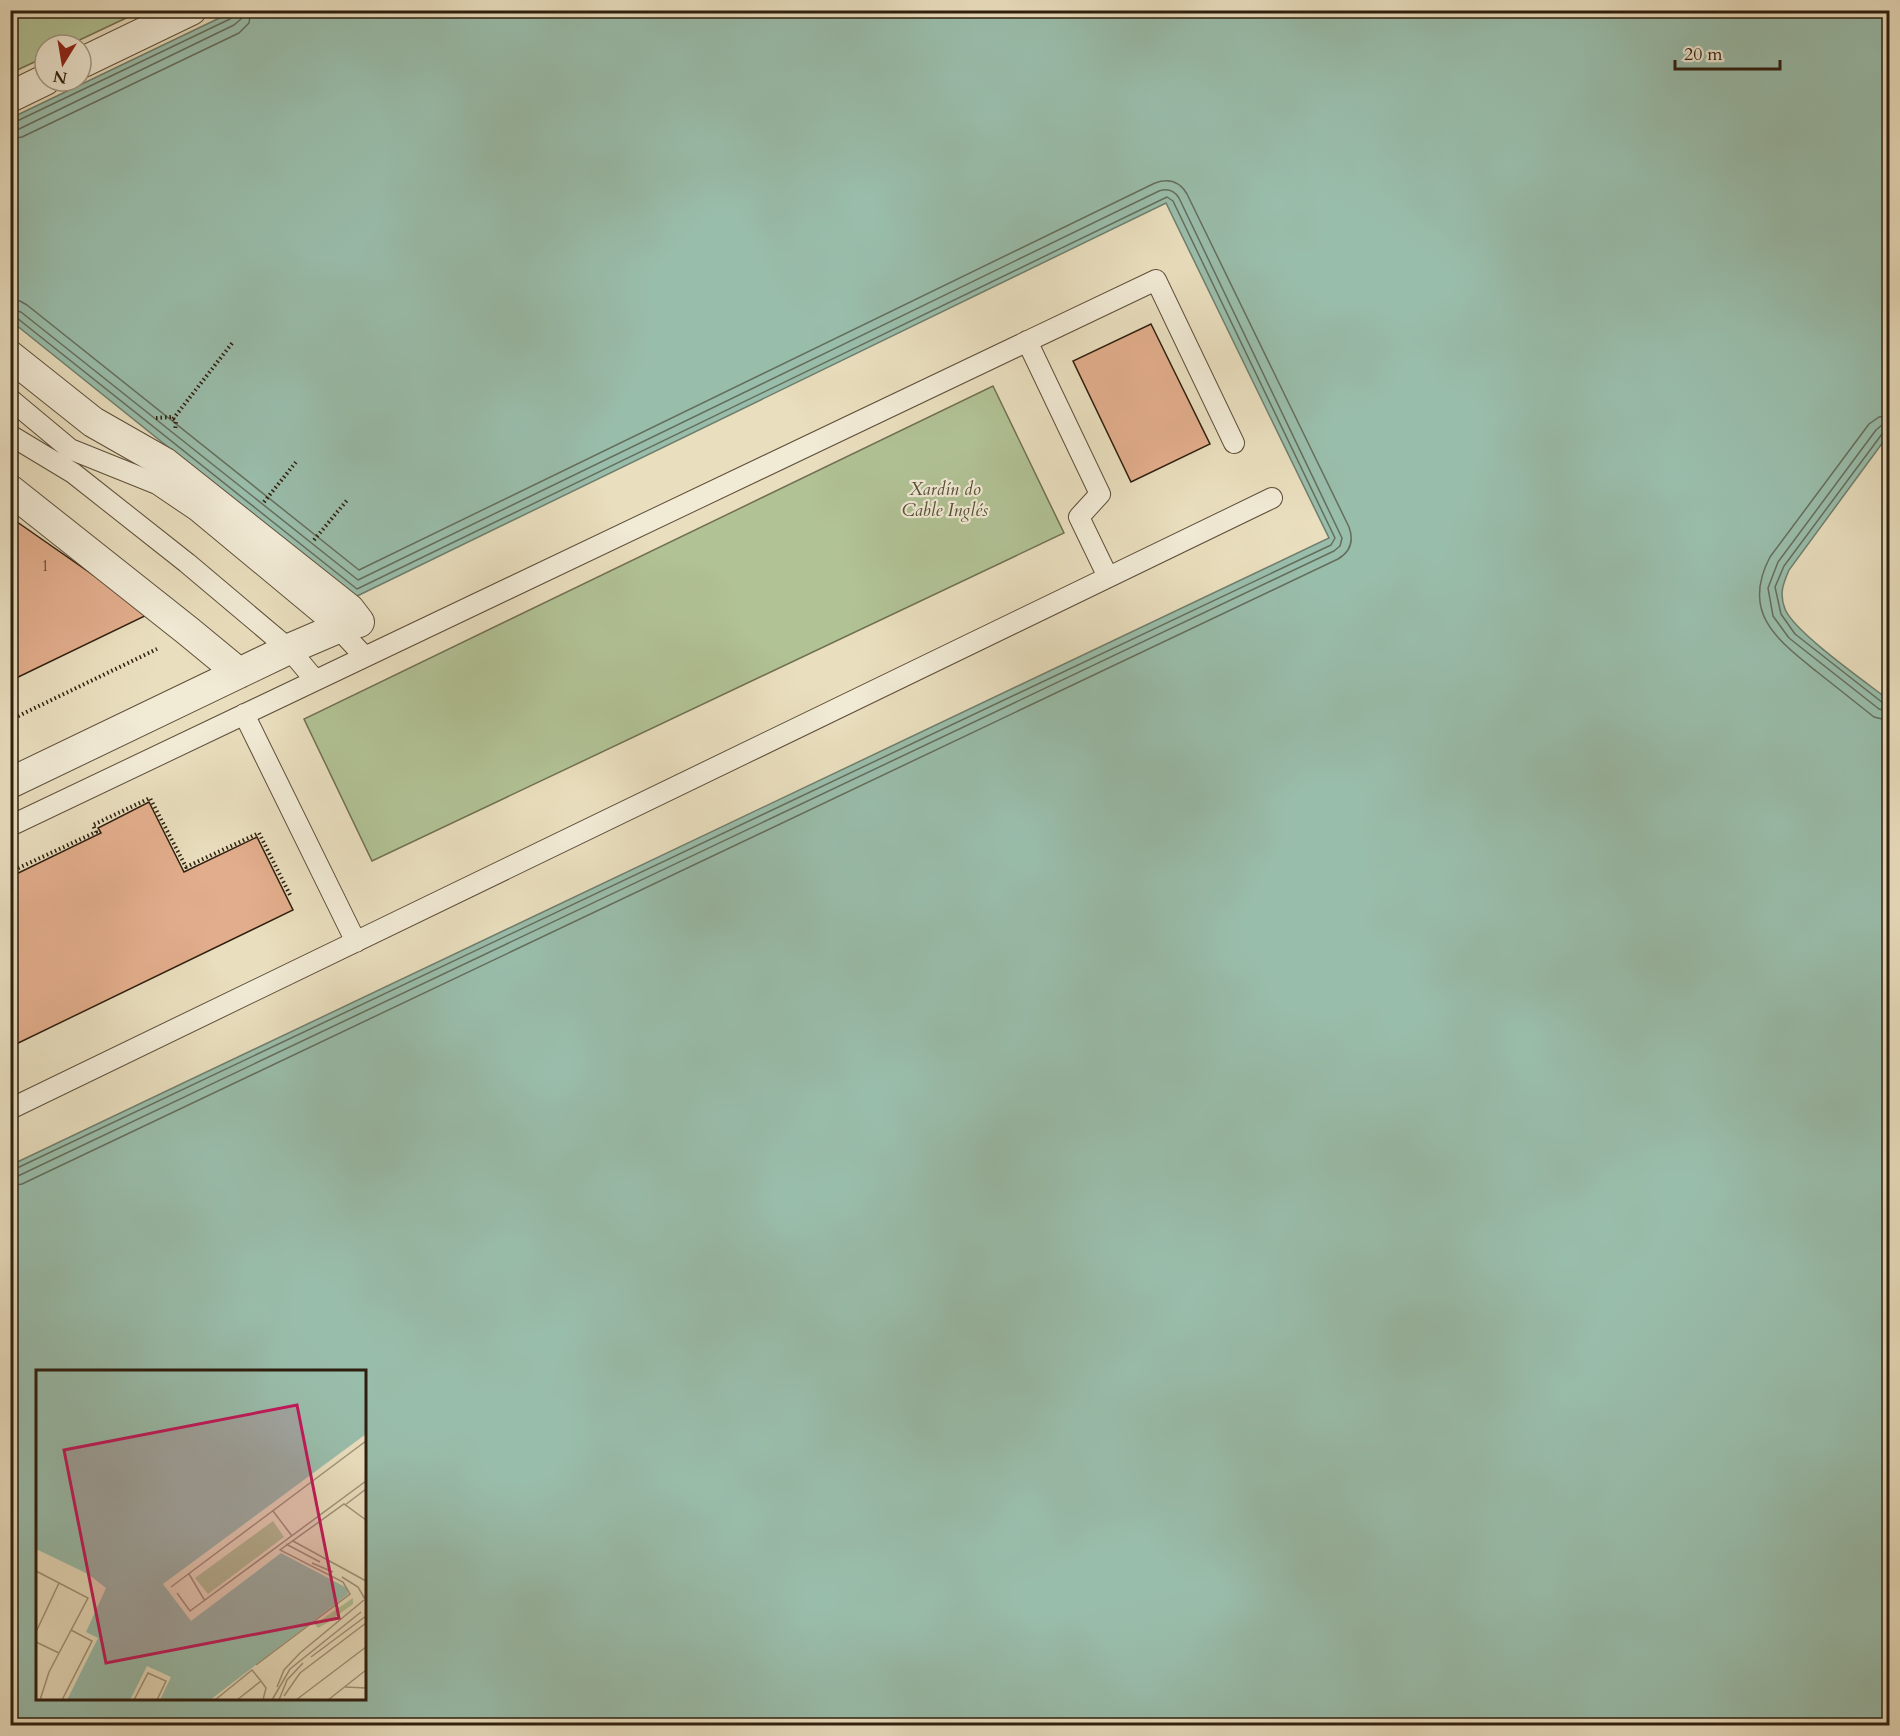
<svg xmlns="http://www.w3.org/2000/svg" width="1900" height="1736" font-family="Cardo,serif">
  <rect width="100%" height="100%" fill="#e9debe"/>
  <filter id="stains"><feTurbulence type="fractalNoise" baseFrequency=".00333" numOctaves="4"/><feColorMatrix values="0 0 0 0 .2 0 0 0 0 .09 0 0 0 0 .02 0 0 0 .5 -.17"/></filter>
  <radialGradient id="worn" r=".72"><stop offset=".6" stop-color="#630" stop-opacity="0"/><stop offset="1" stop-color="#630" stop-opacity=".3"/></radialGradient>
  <path fill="#b1c295" stroke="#707052" stroke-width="1.5" d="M24,11V10L141,11L69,45H45V57L11,73V17Z
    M993,386L1064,533L372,861L304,719Z"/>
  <path fill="#99bdab" stroke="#6f7e6c" stroke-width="1.5" fill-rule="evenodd" d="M234,11H1889V434L1789,570C1783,584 1779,594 1785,609C1794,632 1867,683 1889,700V1725L11,1726V1165L1329,538L1166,203L355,597L11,321V118ZM38,1372H364V1698H38Z"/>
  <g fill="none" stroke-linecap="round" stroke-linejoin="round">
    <path stroke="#646e5c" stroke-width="1.5" d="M10,123L15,122L230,19L234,15L235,10
      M10,130L19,129L234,25L241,19L242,10
      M10,139L22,137L239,33L249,23L251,10
      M10,300L20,301L27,305L359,570L1155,183C1169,178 1180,182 1187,194L1349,527C1354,541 1350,552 1338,559L22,1184L10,1186
      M10,309L21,312L358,580L1159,191C1168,188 1174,190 1179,198L1342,538L1340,546L1334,551L18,1176L10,1177
      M10,316L17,318L357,589L1167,197L1173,201L1335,538L1331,545L15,1169L10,1170
      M1890,415L1879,417L1869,424L1770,557C1741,612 1776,639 1816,671C1835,686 1855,702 1874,717L1890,721
      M1890,424L1882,425L1876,430L1778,562L1768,588L1773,616L1789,638L1879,709L1890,712
      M1890,431L1882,434L1784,566L1775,587L1781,614L1795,634L1883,703L1890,704"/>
  </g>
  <path fill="#e2ad8c" stroke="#2f1f0e" stroke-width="1.5" d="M1151,324L1210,444L1131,482L1073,361Z
    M10,517L149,614L10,681Z
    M149,802L184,872L257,837L293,910L10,1047V877L101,833L98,828Z"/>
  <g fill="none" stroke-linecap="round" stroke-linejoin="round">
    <defs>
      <path id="service" d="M1027,341L1100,494L1079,517L1108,577
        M10,399L70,449L157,484L197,511L338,628L364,656
        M10,435L73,473L187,563L289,649L315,680
        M244,714L356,942
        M10,826L1156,280L1234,443
        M10,1109L1272,498"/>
      <path id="pedestrian" d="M81,63L191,10
        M10,97L45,80
        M10,356L93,422L165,463L349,609L359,622L338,628L289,649L10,783
        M10,490L188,631L239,673"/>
    </defs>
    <use href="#service" stroke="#5e4f3a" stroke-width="22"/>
    <use href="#pedestrian" stroke="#5e4f3a" stroke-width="32"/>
    <path stroke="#2f1f0e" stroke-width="4" stroke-dasharray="1.5 3" stroke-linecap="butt" d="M156,418L171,417L176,421L175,431
      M173,419L233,342
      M264,502L296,462
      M314,540L348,499
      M10,720L157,649
      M10,872L96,832L93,825L150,798L186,867L259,833L290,895"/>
    <use href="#service" stroke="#f1ead5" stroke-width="20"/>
    <use href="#pedestrian" stroke="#f1ead5" stroke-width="30"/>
  </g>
  <g text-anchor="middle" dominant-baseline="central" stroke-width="4.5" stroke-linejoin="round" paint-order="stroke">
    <g font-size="15" fill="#5c422e">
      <text x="45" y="566">1</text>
    </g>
    <g font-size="18" font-style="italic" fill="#565036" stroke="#f1ead5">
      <text x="945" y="489">Xardín do<tspan x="945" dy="21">Cable Inglés</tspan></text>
    </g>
  </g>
  <g transform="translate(36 1370)">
    <rect width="330" height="330" fill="#e9debe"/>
    <path d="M237,151L248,167L172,224L159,208ZM317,228V234L291,253L282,258L279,254Z" fill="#b1c295"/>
    <path d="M0,0H330V64L127,214L155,251L245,183L311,218L312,224L174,330H124L135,307L111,296L94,330H31L62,268L50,262L70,218L52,204L0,179Z" fill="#99bdab"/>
    <path fill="none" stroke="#9f9278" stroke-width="1.5" d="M309,135L330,119M237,141L256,166M257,171L330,211M250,174L284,192M276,193L297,202M0,201L52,228L13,302L4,330M153,204L169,231M306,207L322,217L329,229M135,217L330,71M141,223L154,241L330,111M0,262L23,213M0,272L23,283M275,287L330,246M220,295L314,224L307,212L244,180L308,134L330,150M241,317L248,300L264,283L328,230M309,317L330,318M248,326L264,303L330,253M26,330L56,271L35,260M98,330L112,303L130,311L121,330M179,330L216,300L225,311M201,330L225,311L230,318L227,330M236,330L254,299L325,242M243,330L251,310L267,293M260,330L330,277M292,330L330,300"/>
    <path fill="#c2185b" fill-opacity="0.15" stroke="#c2185b" stroke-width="3" d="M261,35L303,248L70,293L28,80Z"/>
    <rect width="330" height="330" fill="none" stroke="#2f1f0e" stroke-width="3"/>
  </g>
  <rect width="1900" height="1736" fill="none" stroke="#e9debe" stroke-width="36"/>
  <rect x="12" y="12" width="1876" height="1712" fill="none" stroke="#2f1f0e" stroke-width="3"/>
  <rect x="18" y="18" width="1864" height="1700" fill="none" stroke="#2f1f0e" stroke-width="1.5"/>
  <g transform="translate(63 63) rotate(191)"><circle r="28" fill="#f1ead5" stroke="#a39985" stroke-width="1.5"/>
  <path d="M0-4.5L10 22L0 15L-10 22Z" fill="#8f2418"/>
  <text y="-9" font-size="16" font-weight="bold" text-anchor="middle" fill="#2f1f0e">N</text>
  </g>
  <path d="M1675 60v9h105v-9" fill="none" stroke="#2f1f0e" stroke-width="3"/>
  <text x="1684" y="60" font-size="18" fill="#2f1f0e" stroke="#f1ead5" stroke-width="4.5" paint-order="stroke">20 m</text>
  <rect width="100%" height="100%" filter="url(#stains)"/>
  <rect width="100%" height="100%" fill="url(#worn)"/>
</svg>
